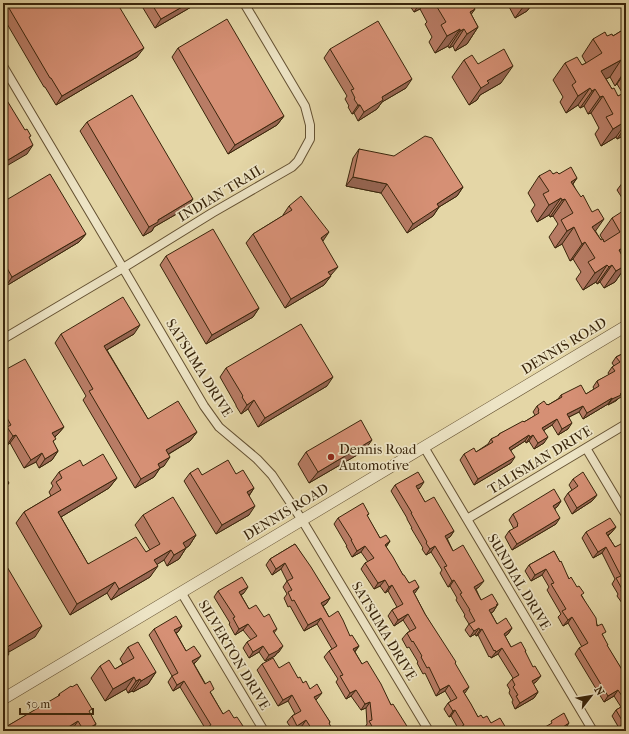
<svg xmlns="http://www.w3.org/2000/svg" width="629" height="734" font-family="'IM FELL French Canon',serif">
  <rect width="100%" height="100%" fill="#e4d6a6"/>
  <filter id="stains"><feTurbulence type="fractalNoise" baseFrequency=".005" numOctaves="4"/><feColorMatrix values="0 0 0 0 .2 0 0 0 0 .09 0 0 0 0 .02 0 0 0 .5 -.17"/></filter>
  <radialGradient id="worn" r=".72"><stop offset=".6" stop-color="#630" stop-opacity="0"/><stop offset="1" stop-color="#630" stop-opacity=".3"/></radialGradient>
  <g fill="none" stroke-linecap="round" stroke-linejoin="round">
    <defs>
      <path id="minor" d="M3,66L123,268L204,406L219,427L257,459L272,475L302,520L429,731
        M3,339L123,268L212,213L292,167L298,161L310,139V125L305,106L244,3
        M424,447L593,731
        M586,448L626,515
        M467,519L626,424
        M181,592L264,731"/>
      <path id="tertiary" d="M3,699L626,326"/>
    </defs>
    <use href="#minor" stroke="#645132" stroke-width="10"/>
    <use href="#tertiary" stroke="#645132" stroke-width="12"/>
    <use href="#minor" stroke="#ede4c5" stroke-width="8"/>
    <use href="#tertiary" stroke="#ede4c5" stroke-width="11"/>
  </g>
  <path fill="#b87c65" stroke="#39250b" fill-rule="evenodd" d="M3,3H117L137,57L56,105L45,87H44L3,17Z
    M140,3H198L155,28Z
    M408,3H458L459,4L475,9L471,14L478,27L467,44L455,51L453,46L449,48L448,46L435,53L429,42L432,37L425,24L427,22L420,9L414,12Z
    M507,3H533L527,11L515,18Z
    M626,28V140L623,142L621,137L617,139L616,137L601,146L595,134L599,128L591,113L588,114L584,106L580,108L578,105L566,113L560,102L563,97L553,80L565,63L582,65L586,63L582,56L593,39L613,36ZM610,77L615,86L617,84L623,94L618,96L612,89L606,79Z
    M178,48L284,116L277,125L228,154L172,57Z
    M330,49L406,88L382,102L377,109L358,121L354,113L352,114L348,107L349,106L345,99L347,96L324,58Z
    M464,60L478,64L501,83L480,95L477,100L469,105L452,77Z
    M87,122L187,208L154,227L152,231L143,236L80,131Z
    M359,149L463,187L457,196L439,207L433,216L407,233L381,193L346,186L353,158Z
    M553,174H559L577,178L573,184L596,232L601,240L604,242L600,235L612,218L626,216V259L625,260L626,263V266L615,282L604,288L600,282L597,284L596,282L583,290L576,279L581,272L573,259L570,261L562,244L555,248L549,237L558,224L553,216L550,217L549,215L537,222L531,211L535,205L528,193L539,176Z
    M626,178V200L624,201L617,190Z
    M3,202L86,234L79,242L6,286L3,280Z
    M289,206L322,241L331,275L324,285L285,308L246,243L253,234L284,215H283Z
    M166,256L259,308L253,317L206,344L160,265Z
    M61,334H134L107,350L148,419L197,432L190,441L169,454L164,466L160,468L154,477L135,488L83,400L86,396L55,343Z
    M626,352L618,399L616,401L608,405V404L583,419L579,412L569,417L568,429L558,435L552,425L544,430V443L534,449L529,441L526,443L525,441L511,450V463L474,485L460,460L464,454L476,452L488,444L491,439L498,436L499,434L524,422L534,416L535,415L533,412L537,406L548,405L558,399L561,395L586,394L594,389L593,387L597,381L609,375L608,373L612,367L614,366L612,363L616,357Z
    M226,368L327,386L258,427L248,409L241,414L236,406V405L220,377Z
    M3,371L64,427L57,435L55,437L53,442L58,451L52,460L39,468L36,462L24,468L10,443L7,445L3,439V433L4,432L3,431Z
    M364,451L309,483L298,464L306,452Z
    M83,466L117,478L109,488L61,517L88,564L146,552L150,550L135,525L143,515L196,535L189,546L186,548L179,559L167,566L164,560L157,564L150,577L111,600L107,593L70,615L16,523L24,512L51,496L49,492L53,486L51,483L59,472Z
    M190,473L202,475L236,474L254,488L249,496V515L216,534L184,481Z
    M573,479L597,495L592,501L572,514L564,499L568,493L572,490L569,485Z
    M395,485L420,488L417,489L425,502L454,531L450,537L447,538L453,551L479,587L476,589L481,600L498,604L493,612L491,613L497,624L512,628L508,634L505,636L511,647L526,651L525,652L536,682L533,684L538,692L534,698L515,709L512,702L513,700L509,693L510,690L507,685L512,679L513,678L498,654L491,658L490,656L489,657L478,635L476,636L475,634L470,637L465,630L469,624L464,616L465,615L456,600L457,598L450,586L448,587L440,573L442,570L431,552L426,555L422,549L423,548L411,528H412L407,519V518L391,491Z
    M561,501L557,507L555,508L556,524L512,550L505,537L509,531L514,529L509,520L513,514Z
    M369,514L367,516L380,538L390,541L386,547L403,575L409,583L419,587L414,593L425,614L455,664L464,693L478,717L483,718L503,731H459V730L451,716L449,717L444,709L448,703L451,701L445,691L436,696L425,673L423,674L417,663L418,662L409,647L407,648L402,639L407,633L410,631L403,620L394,626L388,616L392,610L397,607L388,591L385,593L380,586L374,589L361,569L365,563L368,562L361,552L352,557L346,546H347L334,524L338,518Z
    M616,527L611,533L608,536L615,547L626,544V609L622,603L617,596L618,594L612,584L615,579L602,553L593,558L582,538L586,532Z
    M295,544L330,598L326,604L323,606L329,617L350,636L359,646L355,652L362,664L410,731H367L365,727L367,724L366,708L361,710L351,696L346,699L336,682L338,679L324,657L329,651L332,649L317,624L304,631L290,606L288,607L284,598L287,594L283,587L287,581L281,569L272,575L266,565L270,559Z
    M554,551L569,579L582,596L603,636L607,646L624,673L626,672V723L619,728L612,716L616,710L621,707L614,696L604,702L575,654L579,648L582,647L568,623L563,626L558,617L561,614L547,590L549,587L542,575L531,581L525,571L529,565Z
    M218,591L244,593L241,595L249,609L264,617L277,629L274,633L279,652L277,653L275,656L265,661L259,652L249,658L243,648L247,642L251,640L243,630L235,635L229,624L230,623L214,597Z
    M182,626L178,632L176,633L186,651L196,662L194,664L223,714L234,718L243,726L205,728L180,687L173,691L168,682L172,676L149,635L154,629Z
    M128,647L156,672L148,684L133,692L132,691L128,693L126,689L105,701L91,678L100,666L115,669L123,664L120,659Z
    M262,664L279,668L298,678L310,689L317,699L315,700L330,722L329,724L333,731H305L302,726L294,731H293L287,722L292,716L295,714L288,701L278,706L257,670Z
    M59,694L89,713L96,724L91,731H3L4,728L58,697Z"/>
  <path fill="#966552" stroke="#39250b" d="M189,3H198L155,28L161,19Z
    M420,3H424L420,9L414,12Z
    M526,3H533L527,11L515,18Z
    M475,9L463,26L470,12Z
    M478,27L467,44L455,51L467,34Z
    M460,29L448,46L435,53L447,36Z
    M464,29L453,46L449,48L460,31Z
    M144,48L137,57L56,105L62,96Z
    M621,60L610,77L589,88L601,71Z
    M513,66L501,83L480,95L477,100L469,105L481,88L487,81Z
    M626,69V71L617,84L615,86Z
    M412,79L406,88L382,102L377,109L358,121L364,112L382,97Z
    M590,88L578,105L566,113L578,96Z
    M595,89L584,106L580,108L592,91Z
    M603,96L591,113L588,114L600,97Z
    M358,105H360L354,113L352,114Z
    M284,116L277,125L228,154L235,145Z
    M626,121V123L616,137L601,146L613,129Z
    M626,126V129L621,137L617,139Z
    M33,145L27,154L3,168V163Z
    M353,177L387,184L381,193L346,186Z
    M577,178L565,195L571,182Z
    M463,187L457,196L439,207L433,216L407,233L413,224L437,204Z
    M561,198L549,215L537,222L549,205Z
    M193,199L187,208L154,227L152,231L143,236L149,227L158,220Z
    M565,199L553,216L550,217L562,200Z
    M604,219L592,236V227Z
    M574,227L562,244L555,248L567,231Z
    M329,232L323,241L321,238Z
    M86,234L79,242L6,286L12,277Z
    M585,242L573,259L570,261L582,244Z
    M626,246V253L623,258L619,250Z
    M607,265L596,282L583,290L595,273Z
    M612,265L600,282L597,284L609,267Z
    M626,265V266L615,282L604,288L616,271Z
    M338,267L331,275L322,281L328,272Z
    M331,276L324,285L285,308L291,299Z
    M259,308L253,317L206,344L212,335Z
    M140,325L134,334L98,355L104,346Z
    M333,377L327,386L258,427L265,418Z
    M626,390V394L608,405L612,399Z
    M612,398L608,404L583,419L587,413Z
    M254,400L248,409L241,414L247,405Z
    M583,406L579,412L563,420L567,414Z
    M557,419L552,425L538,434L542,428Z
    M572,423L568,429L558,435L562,429Z
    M64,427L57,435L46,442L52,433Z
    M197,432L190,441L160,459L166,450Z
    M16,435L10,443L7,445L13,436Z
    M529,435L525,441L505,454L509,448Z
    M533,435L529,441L526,443L530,437Z
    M548,437L544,443L534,449L538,443Z
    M372,440L364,451L309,483L318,472Z
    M58,451L52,460L39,468L45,459Z
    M42,453L36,462L24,468L31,460Z
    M170,457L164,466L160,468L154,477L135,488L141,479L158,464Z
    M515,457L511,463L474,485L478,479Z
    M117,478L109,488L51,523L58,512Z
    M424,482L420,488L412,492L416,486Z
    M9,483L3,491V486Z
    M254,488L248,497L247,492Z
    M597,495L592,501L572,514L577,508Z
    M561,501L557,507L549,512L553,506Z
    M255,506L249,515L216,534L222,525Z
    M560,518L556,524L512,550L517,544Z
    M616,527L611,533L602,539L606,533Z
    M454,531L450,537L441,542L445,536Z
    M196,535L189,546L175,554L183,543Z
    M390,541L386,547L385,545Z
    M365,546L361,552L352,557L357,551Z
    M435,546L431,552L426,555L430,549Z
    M606,547L602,553L593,558L598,552Z
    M186,548L179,559L167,566L174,555Z
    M171,550L164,560L147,571L154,560Z
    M285,563L281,569L272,575L276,569Z
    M158,566L150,577L111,600L119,589Z
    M546,569L542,575L531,581L535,575Z
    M385,580L380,586L374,589L378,583Z
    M454,580L450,586L448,587L452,581Z
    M484,581L479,587L470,593L474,587Z
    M115,582L107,593L70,615L77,604Z
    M392,585L388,591L385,593L389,587Z
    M248,587L244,593L235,598L239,592Z
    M419,587L415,593L409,597L413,591Z
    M330,598L326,604L317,609L321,603Z
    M498,604L493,612L485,616L489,610Z
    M408,614L403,620L394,626L398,620Z
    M572,617L568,623L563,626L568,620Z
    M321,618L317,624L304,631L308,625Z
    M248,624L243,630L235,635L239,629Z
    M42,626L35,637L9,652L6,656L9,654L3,662V658L7,647Z
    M182,626L178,632L170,636L174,630Z
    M479,628L475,634L470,637L474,631Z
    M512,628L508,634L500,640L504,634Z
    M482,629L478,635L476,636L480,630Z
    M263,646L259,652L249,658L253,652Z
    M283,646L279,652L277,653L275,656L265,661L269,655Z
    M359,646L354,652L353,649Z
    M502,648L498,654L491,658L496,652Z
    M201,656L196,662L188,667L192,661Z
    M156,672L148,684L133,692L141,681Z
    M541,676L536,682L528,687L532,681Z
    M134,677L126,689L105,701L113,689Z
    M140,679L132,691L128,693L136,681Z
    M184,681L180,687L173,691L177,685Z
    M449,685L445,691L436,696L440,690Z
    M469,687L465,693L458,697L463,691Z
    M356,690L351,696L346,699L350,693Z
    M618,690L614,696L604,702L608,696Z
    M538,692L534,698L515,709L520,703Z
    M322,693L317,699L309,703L314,697Z
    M292,695L288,701L278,706L283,700Z
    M370,702L366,708L361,710L365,704Z
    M455,710L451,716L449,717L453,711Z
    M306,720L302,726L293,731L297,726Z
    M626,720V723L619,728L623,722Z
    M78,721L71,731H62Z
    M569,723L565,729L562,731H559L560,729Z
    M96,724L91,731H84Z
    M243,726L239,731H235Z"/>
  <path fill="#d69075" stroke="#39250b" d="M6,3H117L144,48L62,96L51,78H50Z
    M151,3H189L161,19Z
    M437,3H458L459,4L461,3H471L475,9L470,12L478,27L467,34L464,29L460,31V29L447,36L441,25L446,22L437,7L439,6Z
    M227,19L284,116L235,145L178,48Z
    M378,21L412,79L382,97L383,100L364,112L360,105H358L354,99L355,98L351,90L354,89L330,49Z
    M626,28V68L621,60L601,71L612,89L614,88L618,96L626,92V121L613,129L606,117L613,114L603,96L600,97L595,89L592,91L590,88L578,96L572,85L576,82L565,63L577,57L582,65L586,63L602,53L593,39L605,32L607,36L612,34L613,36Z
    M504,49L513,66L487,81L489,83L481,88L464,60L472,55L478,64Z
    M3,94L25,130L27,129L31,136L29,137L33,145L3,163Z
    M132,95L193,199L158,220V222L149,227L87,122Z
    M425,136L432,138L463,187L437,204L439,207L413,224L387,184L353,177L359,149L394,156Z
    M571,167L577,178L571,182L581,197L583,195L592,212L598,209L604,219L592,227L601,240L603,239L604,242L620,232L612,218L623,211L626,216V246L619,250L626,263V265L616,271L612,265L609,267L607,265L595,273L588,262L595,258L585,242L582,244L574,227L567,231L561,220L573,213L565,199L562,200L561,198L549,205L543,194L549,191L539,176L550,170L553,174L557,172L559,174Z
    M50,174L86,234L12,277L3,261V202Z
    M301,196L329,232L321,238L338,267L328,272L331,276L291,299L253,234L292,210L289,206Z
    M213,229L259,308L212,335L166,256Z
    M123,297L140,325L104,346L148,419L178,401L197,432L166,450L170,457L158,464L160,468L141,479L89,391L93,389L61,334Z
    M301,324L333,377L265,418L254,400L247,405L242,397L243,396L226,368Z
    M626,352V390L620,394L621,395L612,399V398L587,413L583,406L567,414L572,423L562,429L557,419L542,428L548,437L538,443L533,435L530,437L529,435L509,448L515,457L478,479L464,454L474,448L476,452L493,442L491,439L499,435V434L523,421L524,422L539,413L538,411L539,410L537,406L544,401L547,405L548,404V405L562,397L561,395L581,385L586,394L599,386L597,381L615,371L612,367L620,362L616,357Z
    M25,359L64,427L52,433L56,439L53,441L58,451L45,459L42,453L31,460L16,435L13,436L7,427L11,425L3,411V371Z
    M361,420L372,440L318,472L306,452Z
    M103,454L117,478L58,512L88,564L136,537L146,552L160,544L143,515L173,497L196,535L183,543L186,548L174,555L171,550L154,560L158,566L119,589L115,582L77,604L24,512L61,490L56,482L62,478L59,472L80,460L83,466Z
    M228,460L236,474L243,470L254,488L247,492L255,506L222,525L190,473L198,468L202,475Z
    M418,472L424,482L416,486L425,502L434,497L454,531L445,536L453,551L463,545L484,581L474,587L481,600L492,594L498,604L496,605L497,606L489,610L497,624L506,618L512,628L504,634L511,647L521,642L526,651H525L533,667L535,666L541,676L532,681L538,692L520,703L516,696L518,695L513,687L515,685L512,679L519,675L502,648L496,652L495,650L494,651L482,629L480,630L479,628L474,631L469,624L475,621L469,610H470L460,594L462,593L454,580L452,581L444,567L447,566L435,546L430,549L426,543L427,542L416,522L411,513H412L395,485Z
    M583,472L597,495L577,508L568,493L578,486L573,479Z
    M3,473L9,483L3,486Z
    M554,489L561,501L553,506L560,518L517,544L509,531L518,526L517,525L518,524L513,514Z
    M363,503L369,514L367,515L380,538L386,535L390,541L385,545L393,557L403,575H404L409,583L415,580L419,587L413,591L414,593L425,614L456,662L455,663L469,687L463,691L471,704L478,717L481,715L483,718L487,716L491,723L500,718L506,728L500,731H465L462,726L464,725L455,710L453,711L448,703L457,698L449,685L440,690L429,667L427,668L421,657L422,656L413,641L412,642L407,633L416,628L408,614L398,620L392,610L403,604L392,585L389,587L385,580L378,583L365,563L374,558L365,546L357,551L351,540H352L338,518Z
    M610,518L616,527L606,533L615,547L625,542L626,544V597L621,590L622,589L616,578L621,576L606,547L598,552L586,532Z
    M295,544L311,567L330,598L321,603L329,617L338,611L343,620L350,636L352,635L359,646L353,649L362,664L367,661L381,684L391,705L393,704L410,731H377L375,727L373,728L369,721L372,720L370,702L365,704L356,690L350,693L340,676L343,675L329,651L337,646L321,618L308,625L294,600L292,601L288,592L292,590L287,581L293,578L285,563L276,569L270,559Z
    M554,551L560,562L561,561L569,579L571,577L577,587L579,586L584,593L581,595L596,618L597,626L602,624L606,632L602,634L608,645H607L624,673L626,672V702L618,690L608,696L579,648L588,643L572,617L568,620L562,611L566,609L551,584L554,583L546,569L535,575L529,565Z
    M3,560L42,626L7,647L9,651L8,652L9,654L3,658Z
    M242,577L248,587L239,592L249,609L256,605L264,617L269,614L277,629L273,631L283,646L279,649V650L269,655L263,646L253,652L247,642L257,636L248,624L239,629L233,618L235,617L218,591Z
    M176,616L182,626L174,630L186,651L194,646L201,656L192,661L205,684L210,681L214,689L210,692L223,714L229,710L234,718L237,717L243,726L235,731H201L211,725L184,681L177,685L172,676L178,673L154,629Z
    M138,642L156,672L141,681L140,679L136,681L134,677L113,689L100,666L109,660L115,669L134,658L128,647Z
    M273,658L279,668L289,662L298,678L300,677L303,683L306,681L310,689L317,684L322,693L314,697L330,722L329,723L333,731H313L306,720L297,726L292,716L301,711L292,695L283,700L262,664Z
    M77,684L92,709L89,711L96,724L84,731L78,721L62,731H3V727L4,728L60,695L59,694L71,686L72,687Z
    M626,704V720L623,722L616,710Z
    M564,713L569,723L560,729L562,731H540V730L552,723L551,721Z"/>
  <circle fill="#8f2418" stroke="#ede4c5" stroke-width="1.5" cx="331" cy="457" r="4"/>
  <g text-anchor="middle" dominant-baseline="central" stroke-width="3.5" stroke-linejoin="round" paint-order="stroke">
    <g font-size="14" fill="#39250b" stroke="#ede4c5">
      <text transform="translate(221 193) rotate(-31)">INDIAN TRAIL</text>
      <text transform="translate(564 346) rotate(-31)">DENNIS ROAD</text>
      <text transform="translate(199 368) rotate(58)">SATSUMA DRIVE</text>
      <text transform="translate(540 460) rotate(-31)">TALISMAN DRIVE</text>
      <text transform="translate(286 512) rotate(-31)">DENNIS ROAD</text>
      <text transform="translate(519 582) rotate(59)">SUNDIAL DRIVE</text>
      <text transform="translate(384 631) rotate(59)">SATSUMA DRIVE</text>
      <text transform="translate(234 655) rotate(59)">SILVERTON DRIVE</text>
    </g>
    <g font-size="14" fill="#39250b" stroke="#ede4c5" text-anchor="start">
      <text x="339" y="449">Dennis Road<tspan x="339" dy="16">Automotive</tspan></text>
    </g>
  </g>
  <rect width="629" height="734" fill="none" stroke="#e4d6a6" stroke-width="16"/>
  <rect x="4" y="4" width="621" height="726" fill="none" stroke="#39250b" stroke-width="2"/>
  <rect x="8" y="8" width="613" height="718" fill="none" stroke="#39250b"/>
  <g transform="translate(591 696) rotate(59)" stroke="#ede4c5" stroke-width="3" paint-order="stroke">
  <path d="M0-3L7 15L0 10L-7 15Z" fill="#39250b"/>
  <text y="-6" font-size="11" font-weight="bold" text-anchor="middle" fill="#39250b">N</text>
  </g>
  <path d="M20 708v6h73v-6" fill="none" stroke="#39250b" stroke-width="2"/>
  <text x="26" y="708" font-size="12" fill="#39250b" stroke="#ede4c5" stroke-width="3" paint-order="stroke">50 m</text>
  <rect width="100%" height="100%" filter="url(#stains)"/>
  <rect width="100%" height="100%" fill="url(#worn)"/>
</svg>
